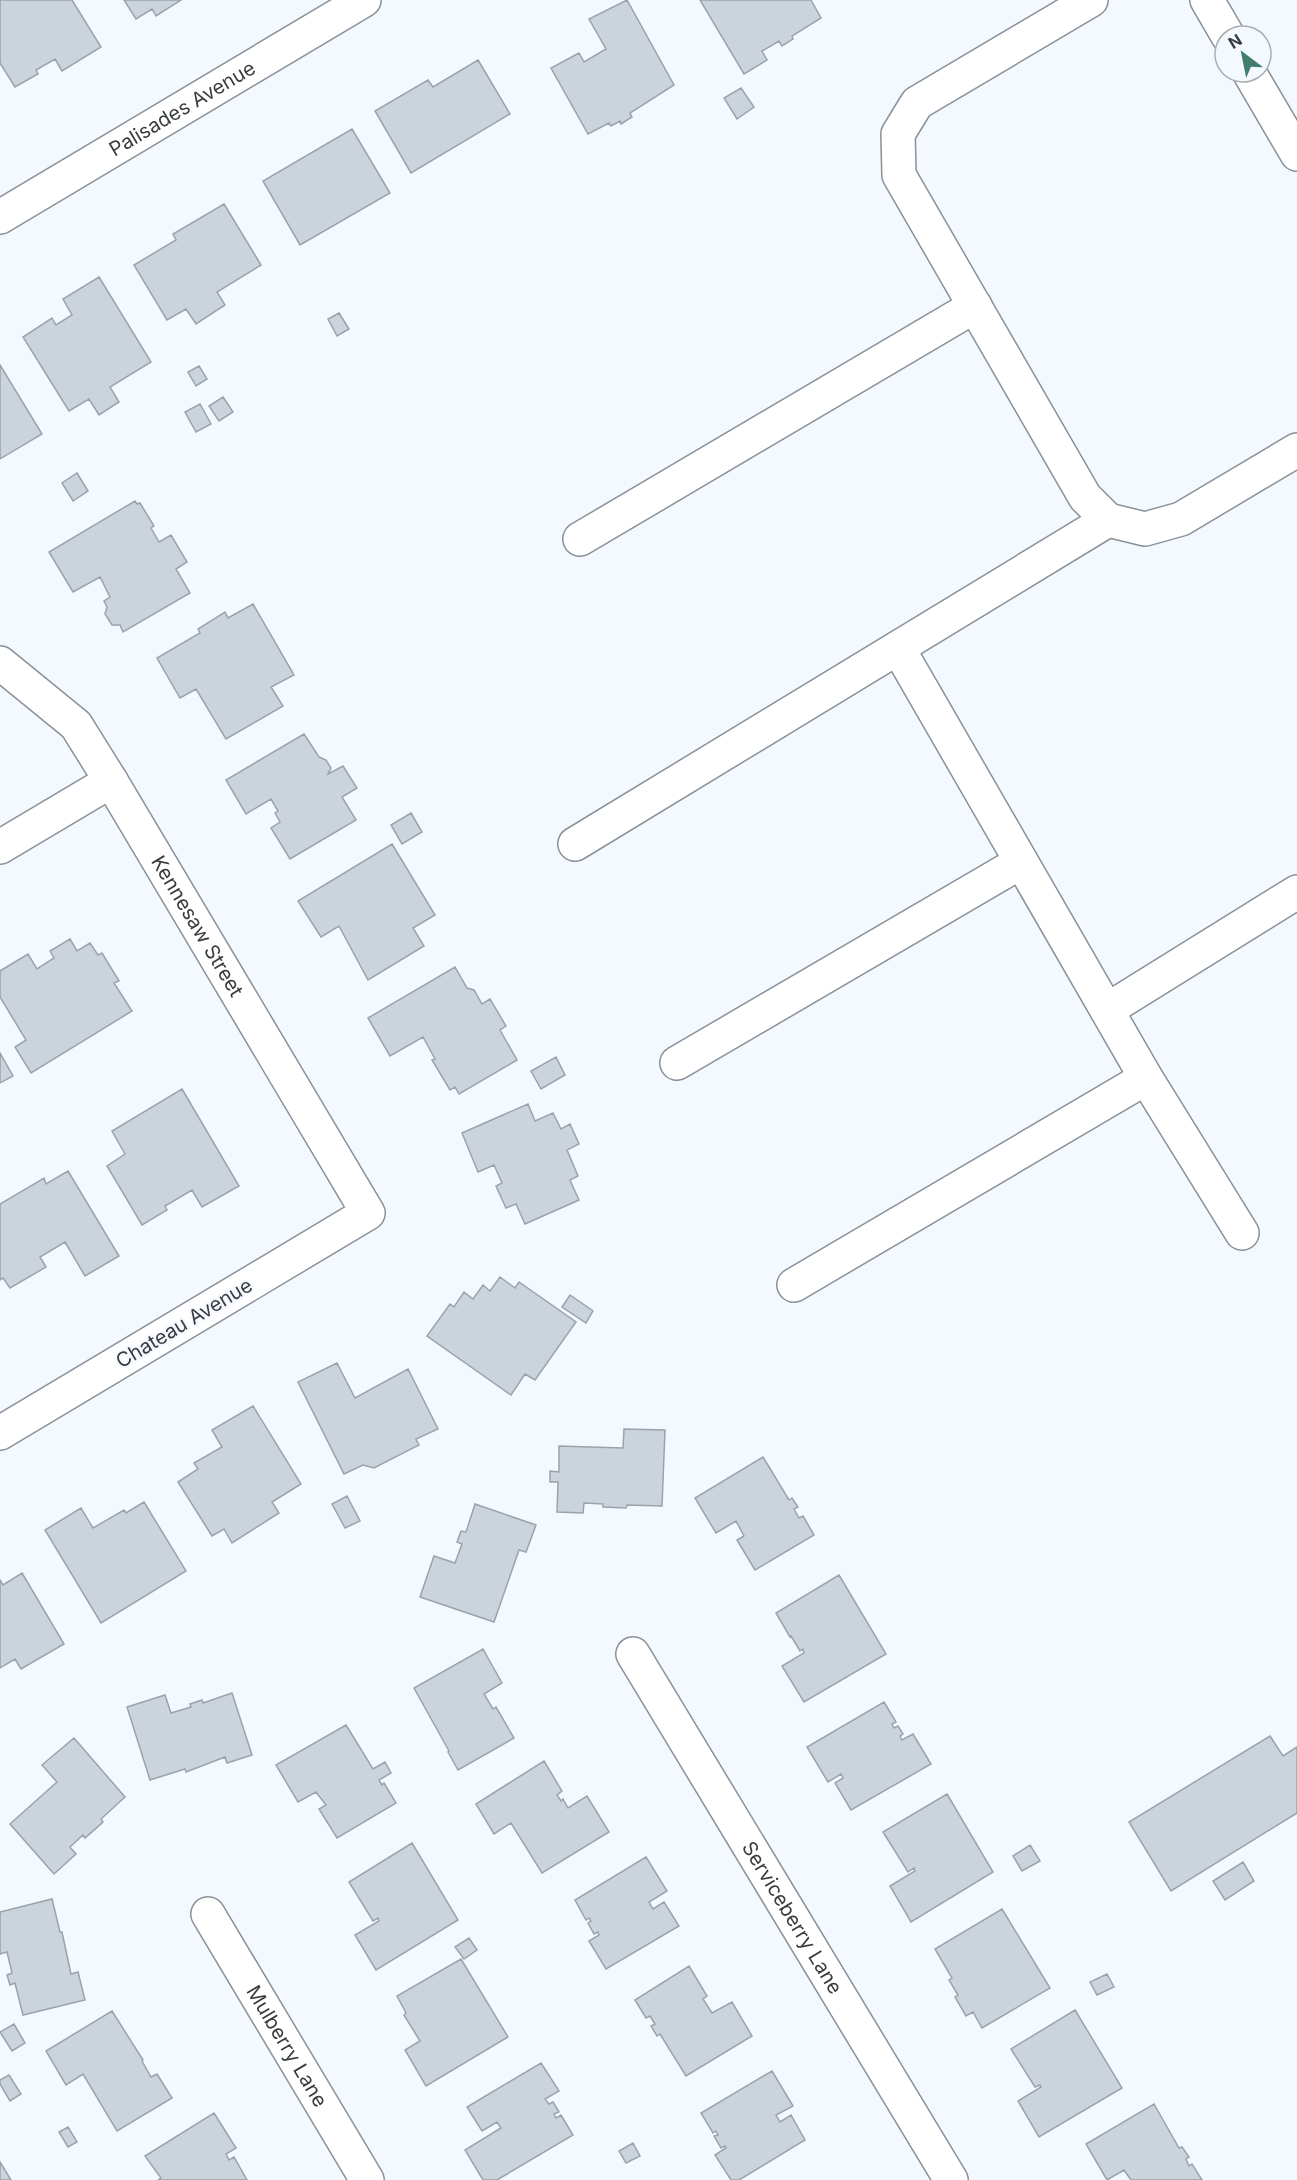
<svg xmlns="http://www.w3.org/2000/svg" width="1297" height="2180" font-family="Inter,sans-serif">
  <rect width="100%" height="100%" fill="#f3f9fe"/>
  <path fill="#cbd4dd" stroke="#9aa3ab" stroke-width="1.5" d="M0,0H72L101,47L62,71L55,59L36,70L38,74L15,87L0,63Z
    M124,0H181L156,16L152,9L136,19Z
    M627,0L674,85L630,113L632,117L621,124L620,121L611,126L609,123L588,134L551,68L579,53L584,62L606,49L589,19Z
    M700,0H811L821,18L792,36L793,39L782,46L779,41L762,51L767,60L744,74Z
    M478,60L510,114L411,173L375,111L428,80L433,87Z
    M741,88L754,107L737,119L724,98Z
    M352,129L390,193L300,245L263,181Z
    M224,204L261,265L217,292L225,305L196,324L186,309L167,320L134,265L176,240L173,234Z
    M99,277L151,362L110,387L119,402L99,415L89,399L69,411L23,337L52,318L56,325L72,315L63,299Z
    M339,313L349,329L337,336L328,319Z
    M0,365L42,434L0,459Z
    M199,366L207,379L196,386L188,372Z
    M223,397L233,412L219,421L209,406Z
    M200,404L211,424L196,432L185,412Z
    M77,473L88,491L73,501L62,483Z
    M135,501L137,504L140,503L154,526L151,528L159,542L171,535L187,562L176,569L190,593L123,632L120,625H112L105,614L107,607L104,601L110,597L100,577L73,592L49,552Z
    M253,604L294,675L271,687L283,706L226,739L196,689L180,698L157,658L200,633L198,629L225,612L228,618Z
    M304,734L319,757L326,760L331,768L328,774L343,766L357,788L342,797L356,820L290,859L271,828L280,822L275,813L278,811L271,799L246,814L226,780Z
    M411,813L422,832L402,844L391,825Z
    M392,844L435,915L413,928L424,946L368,980L339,926L321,937L298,901Z
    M70,939L77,951L90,943L98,955L102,953L119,981L114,983L132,1011L31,1073L15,1047L26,1040L0,997V971L28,954L37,969L54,958L50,951Z
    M455,967L467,988L474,990L482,1004L490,999L506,1026L500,1030L517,1060L459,1094L455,1087L450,1090L432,1060L435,1059L423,1037L390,1056L368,1018Z
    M0,1053L13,1076L0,1083Z
    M556,1057L565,1075L541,1089L531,1071Z
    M182,1089L239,1186L202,1207L192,1190L165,1206L167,1210L142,1225L107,1166L125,1154L112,1131Z
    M528,1104L535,1121L553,1113L561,1129L570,1124L579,1144L567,1150L578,1176L570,1180L579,1200L525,1224L516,1204L506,1208L496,1186L502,1183L494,1165L478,1172L462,1133Z
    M68,1171L119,1256L85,1276L65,1242L40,1257L46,1267L10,1288L3,1278L0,1280V1204L44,1178L46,1184Z
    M500,1277L515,1288L519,1282L576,1322L535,1380L525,1374L511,1395L427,1336L450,1304L454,1307L464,1292L473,1299L483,1285L490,1291Z
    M570,1295L593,1311L586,1323L562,1307Z
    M337,1363L355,1398L408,1369L438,1429L416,1439L419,1445L374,1468L363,1465L344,1474L298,1382Z
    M253,1406L301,1484L272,1502L279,1513L232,1543L224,1529L212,1536L178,1482L198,1469L194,1463L222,1447L212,1430Z
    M624,1429L665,1430L662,1506L627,1505L626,1508L603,1507V1504L584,1503L583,1513L557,1512L558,1482H550V1471L559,1472V1446L623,1448Z
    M763,1457L789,1500L792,1498L798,1507L794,1509L799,1518L803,1516L814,1535L755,1570L737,1540L744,1536L736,1521L716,1533L695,1498Z
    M347,1496L360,1521L345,1528L332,1504Z
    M144,1502L186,1571L101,1623L45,1530L81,1508L93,1528L124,1510L126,1513Z
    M475,1504L536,1525L526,1552L519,1550L494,1622L420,1597L434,1556L455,1563L462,1544L457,1542L461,1531L466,1532Z
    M22,1573L64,1644L21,1669L15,1659L0,1668V1580L3,1585Z
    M839,1575L886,1654L804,1702L782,1666L804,1653L803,1649L800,1651L791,1636L790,1637L776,1613Z
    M483,1649L502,1683L484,1694L493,1709L496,1707L514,1738L458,1770L448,1752L449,1751L414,1688Z
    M232,1693L252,1755L227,1763L225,1757L186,1772L185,1769L150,1780L127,1707L165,1695L171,1713L191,1707L190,1704L202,1700L203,1703Z
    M884,1702L896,1722L892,1724L894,1728L898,1726L903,1734L900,1736L902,1740L913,1734L931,1764L851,1810L835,1783L843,1778L841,1774L828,1782L807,1747Z
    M346,1725L373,1769L385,1762L391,1773L379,1780L382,1785L384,1783L396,1803L337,1838L319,1809L326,1805L316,1792L298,1802L276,1765Z
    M1270,1736L1283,1756L1297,1747V1813L1171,1891L1129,1822Z
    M74,1738L125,1797L101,1819L103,1822L85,1838L83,1835L70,1847L76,1854L54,1874L10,1824L57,1782L42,1765Z
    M544,1761L562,1791L557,1795L561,1801L563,1799L568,1808L587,1796L609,1832L542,1873L511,1823L494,1834L476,1804Z
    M947,1794L993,1872L911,1922L890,1886L915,1871L914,1868L908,1872L883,1832Z
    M412,1843L458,1920L376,1970L355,1935L379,1921L378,1918L373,1921L349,1882Z
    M1030,1845L1040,1861L1022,1871L1013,1856Z
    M646,1857L667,1891L649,1902L653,1909L664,1902L679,1926L606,1969L589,1941L599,1935L598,1932L594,1934L588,1923L591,1921L589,1918L586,1920L575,1900Z
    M1243,1862L1254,1881L1225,1900L1213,1881Z
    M52,1899L60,1932H62L71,1974L78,1972L85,2000L23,2015L15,1983L10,1985L7,1975L12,1973L7,1952L0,1954V1912Z
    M1002,1909L1050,1988L982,2028L973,2012L966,2016L955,1997L958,1995L949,1980L952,1978L935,1949Z
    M469,1938L477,1950L464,1959L455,1947Z
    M461,1959L508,2037L426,2086L405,2050L420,2041L404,2015L406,2013L397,1996Z
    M689,1966L707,1996L703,1999L712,2013L732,2002L752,2036L686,2076L660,2034L657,2036L651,2026L655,2024L650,2016L646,2018L635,2000Z
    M1107,1974L1114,1987L1097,1995L1090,1982Z
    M1075,2010L1122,2088L1039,2137L1018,2101L1041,2087L1040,2085L1035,2087L1011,2049Z
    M112,2011L143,2060L142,2061L151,2077L157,2074L172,2098L117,2131L83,2074L66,2085L46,2051Z
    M14,2024L25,2043L12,2051L0,2032Z
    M541,2063L559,2091L545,2099L549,2104L553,2102L559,2112L554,2114L556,2118L561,2115L573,2135L497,2180H483L465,2150L501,2128L497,2122L482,2131L467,2107Z
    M772,2071L793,2106L776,2115L780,2122L791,2115L805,2140L739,2180H731L715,2155L726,2148L725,2146L721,2148L714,2136L718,2135L716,2131L713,2133L701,2113Z
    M9,2075L21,2094L10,2101L0,2084V2080Z
    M1154,2104L1179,2148L1182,2147L1189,2157L1186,2159L1189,2166L1192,2164L1202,2180H1131L1124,2170L1107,2180L1086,2144Z
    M214,2113L236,2148L226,2154L229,2160L234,2157L247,2180H158L161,2178L145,2156Z
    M68,2127L77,2142L68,2147L59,2132Z
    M633,2143L640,2156L626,2163L619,2151Z
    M0,2162L11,2180H0Z"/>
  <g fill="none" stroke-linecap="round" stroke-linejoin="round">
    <defs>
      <g id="minor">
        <path d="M1091,0L917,103L898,134L899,175L1085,497L1108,520L1145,529L1181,519L1297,450"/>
        <path d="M1207,0L1228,36"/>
        <path d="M1249,72L1297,154"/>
        <path id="s1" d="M0,217L364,0"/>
        <path d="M580,539L975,306"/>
        <path d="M898,648L1146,1078L1242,1233"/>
        <path id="s2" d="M0,663L76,725L111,781L368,1213L0,1433"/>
        <path d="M575,844L1108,520"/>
        <path d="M0,847L111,781"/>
        <path d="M1107,1010L1297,892"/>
        <path d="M677,1063L1021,862"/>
        <path d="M794,1285L1146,1078"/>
        <path id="s3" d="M633,1654L951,2180"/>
        <path id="s4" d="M208,1914L367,2180"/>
      </g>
    </defs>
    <use href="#minor" stroke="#899199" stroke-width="36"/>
    <use href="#minor" stroke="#fff" stroke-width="33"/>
  </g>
  <g text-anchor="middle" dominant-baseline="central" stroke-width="4.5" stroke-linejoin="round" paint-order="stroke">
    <g font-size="20" fill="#393d40" stroke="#f3f9fe">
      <text stroke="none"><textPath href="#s1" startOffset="212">Palisades Avenue</textPath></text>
      <text stroke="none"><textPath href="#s2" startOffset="333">Kennesaw Street</textPath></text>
      <text transform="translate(184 1323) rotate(-31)">Chateau Avenue</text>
      <text stroke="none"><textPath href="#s3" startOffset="308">Serviceberry Lane</textPath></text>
      <text stroke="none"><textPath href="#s4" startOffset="154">Mulberry Lane</textPath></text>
    </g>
  </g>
  <g transform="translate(1243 54) rotate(328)"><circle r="28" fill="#f3f9fe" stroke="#a9aeb2" stroke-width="1.5"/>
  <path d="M0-4.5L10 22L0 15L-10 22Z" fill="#417f6c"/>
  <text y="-9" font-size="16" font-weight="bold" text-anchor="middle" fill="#393d40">N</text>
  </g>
</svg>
